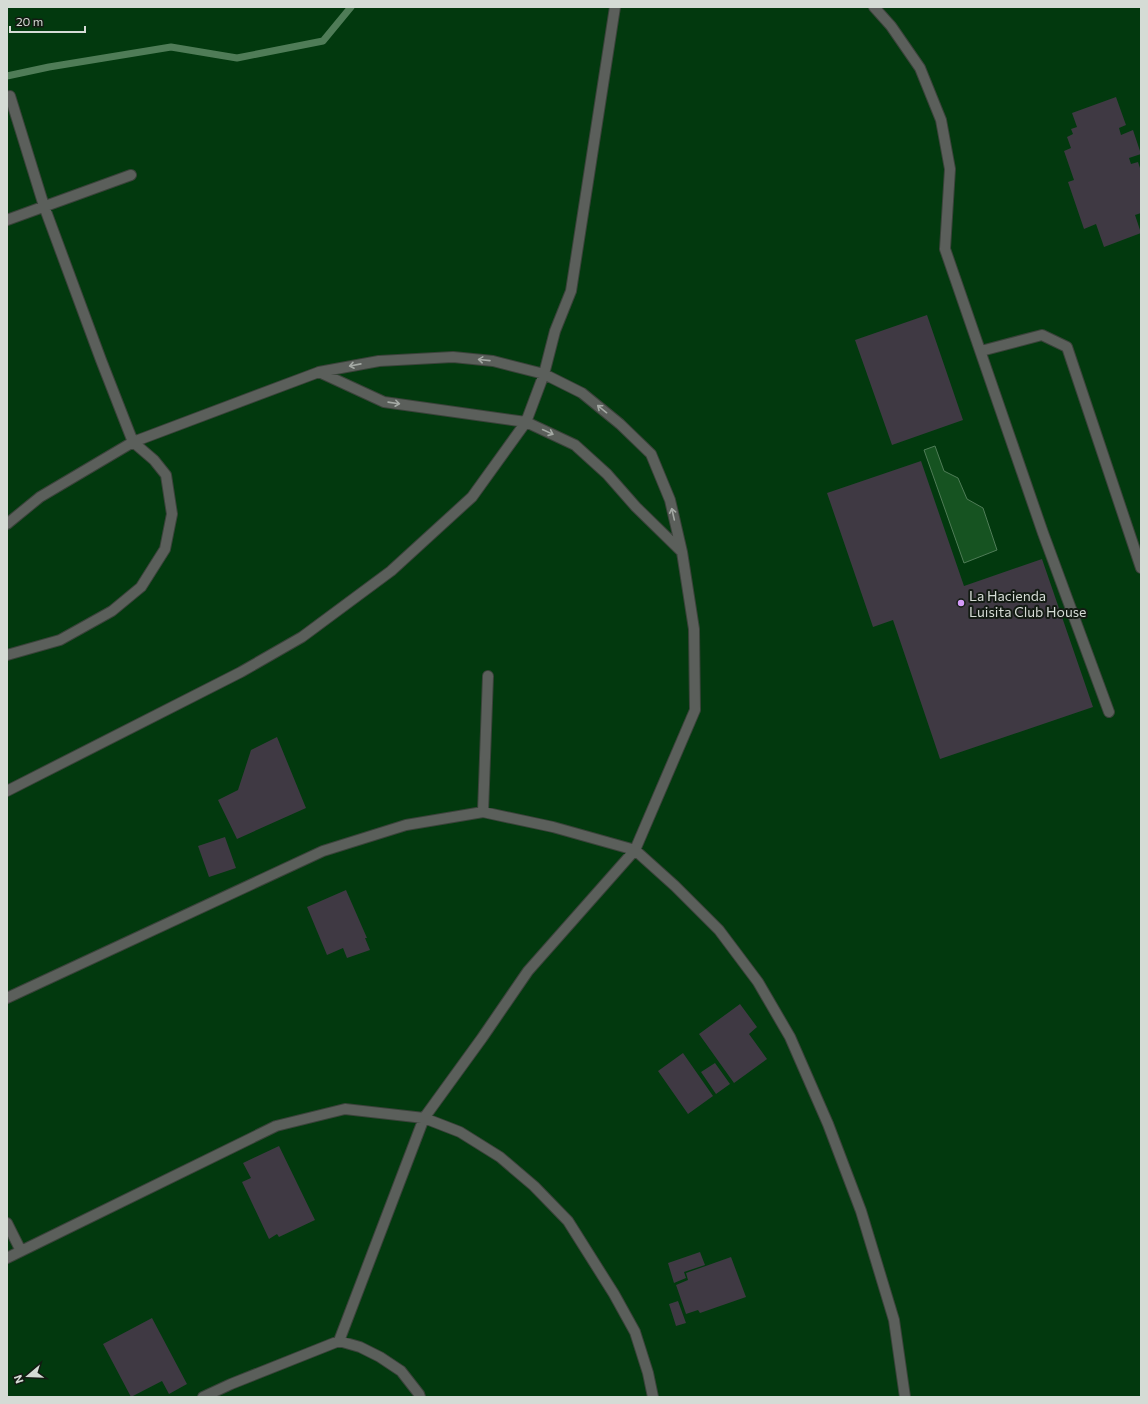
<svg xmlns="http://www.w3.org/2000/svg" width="1148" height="1404" font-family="Commissioner,sans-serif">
  <rect width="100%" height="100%" fill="#1c251c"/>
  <path fill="#02390e" d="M7,7H1141V1397H7Z"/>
  <path fill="#165321" stroke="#4f7c57" d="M935,446L944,471L958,478L967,499L983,508L997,550L964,563L924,450Z"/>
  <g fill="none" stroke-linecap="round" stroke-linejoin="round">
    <path stroke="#4f7c57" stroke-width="7" d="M7,76L49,67L171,47L237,58L323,41L351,7"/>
  </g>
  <path fill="#3f3943" d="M1116,97L1126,125L1119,128L1121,135L1133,130L1141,154L1129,158L1131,164L1138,162L1141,171V213L1135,215L1141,233L1104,247L1096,224L1084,229L1068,182L1074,180L1064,151L1071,148L1067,137L1073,134L1071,129L1077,127L1072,113Z
    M927,315L963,420L892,445L855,340Z
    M921,461L964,586L1042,559L1093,707L940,759L893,620L873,627L827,493Z
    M277,737L306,808L237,839L218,800L238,790L251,750Z
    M225,837L236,868L209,877L198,846Z
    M346,890L367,938H365L370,950L347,958L343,948L327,955L307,907Z
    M740,1004L757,1027L749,1034L767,1059L734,1083L699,1034Z
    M683,1053L713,1096L688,1114L658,1071Z
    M715,1063L730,1084L716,1094L701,1072Z
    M279,1146L315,1220L279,1237L277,1234L269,1239L242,1182L251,1178L243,1163Z
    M700,1252L705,1265L684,1272L686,1278L674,1283L668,1263Z
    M731,1257L746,1297L700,1313L698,1310L686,1314L676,1285L688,1280L686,1273Z
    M678,1301L686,1323L676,1326L669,1304Z
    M152,1318L187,1384L169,1394L162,1381L131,1397L103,1344Z"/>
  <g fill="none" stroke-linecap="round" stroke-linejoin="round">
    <defs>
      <path id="service" d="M874,7L891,26L920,68L941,120L950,169L945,249L1043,533L1109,712
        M981,351L1042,335L1067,347L1141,568"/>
      <path id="minor" d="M7,220L131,175
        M319,372L384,402L526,422L575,445L607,474L636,507L682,552
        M7,524L40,497L133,442L319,372L379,361L453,357L493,361L544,374L582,393L620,424L651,454L670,500L682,552L694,629L695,710L635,850L528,971L482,1038L424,1118L339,1341
        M7,655L60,640L112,611L141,587L165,549L172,514L166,475L154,460L133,442L101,360L44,206L10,96
        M7,791L241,672L302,637L391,571L472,497L526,422L544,374L555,331L571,291L615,7
        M483,812L488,676
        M7,998L323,851L406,825L483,812L553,827L635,850L675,886L719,930L758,982L790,1037L828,1124L861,1211L894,1320L905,1397
        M7,1223L21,1251
        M7,1258L276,1126L345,1109L424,1118L460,1132L500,1157L534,1186L568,1221L614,1294L635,1332L648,1373L653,1397
        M203,1397L231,1384L339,1341L360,1347L380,1357L401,1371L419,1394L420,1397"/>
    </defs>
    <use href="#service" stroke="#3a423a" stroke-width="12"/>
    <use href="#minor" stroke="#3a423a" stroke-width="12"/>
    <use href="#service" stroke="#5b5f5b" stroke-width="10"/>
    <use href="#minor" stroke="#5b5f5b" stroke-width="10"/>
  </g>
  <defs><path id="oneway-shaft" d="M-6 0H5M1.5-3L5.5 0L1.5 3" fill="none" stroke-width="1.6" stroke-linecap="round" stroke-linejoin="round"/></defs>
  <g stroke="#a4a9a4">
    <use href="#oneway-shaft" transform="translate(484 360) rotate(-174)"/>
    <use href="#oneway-shaft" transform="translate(355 365) rotate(169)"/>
    <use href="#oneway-shaft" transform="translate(394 403) rotate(8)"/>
    <use href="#oneway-shaft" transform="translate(602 409) rotate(-141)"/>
    <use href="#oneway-shaft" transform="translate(548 432) rotate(25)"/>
    <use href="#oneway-shaft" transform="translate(673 514) rotate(-103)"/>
  </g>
  <circle fill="#d69bfa" stroke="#131b13" stroke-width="1.5" cx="961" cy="603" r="4"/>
  <g text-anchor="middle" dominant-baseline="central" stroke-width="4" stroke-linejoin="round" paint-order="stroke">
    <g font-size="14" fill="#d5dbd5" stroke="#131b13" text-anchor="start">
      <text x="969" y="595">La Hacienda<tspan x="969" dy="16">Luisita Club House</tspan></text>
    </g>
  </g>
  <rect width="1148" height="1404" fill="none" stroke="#d5dbd5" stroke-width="16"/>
  <g transform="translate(28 1376) rotate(251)" stroke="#131b13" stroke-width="3" paint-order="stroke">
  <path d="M0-3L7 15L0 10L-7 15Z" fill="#d5dbd5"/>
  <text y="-6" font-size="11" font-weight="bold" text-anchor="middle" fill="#d5dbd5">N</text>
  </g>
  <path d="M10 26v6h75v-6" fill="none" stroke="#d5dbd5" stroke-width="2"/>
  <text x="16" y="26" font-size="12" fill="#d5dbd5" stroke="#131b13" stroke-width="3" paint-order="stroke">20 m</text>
</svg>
